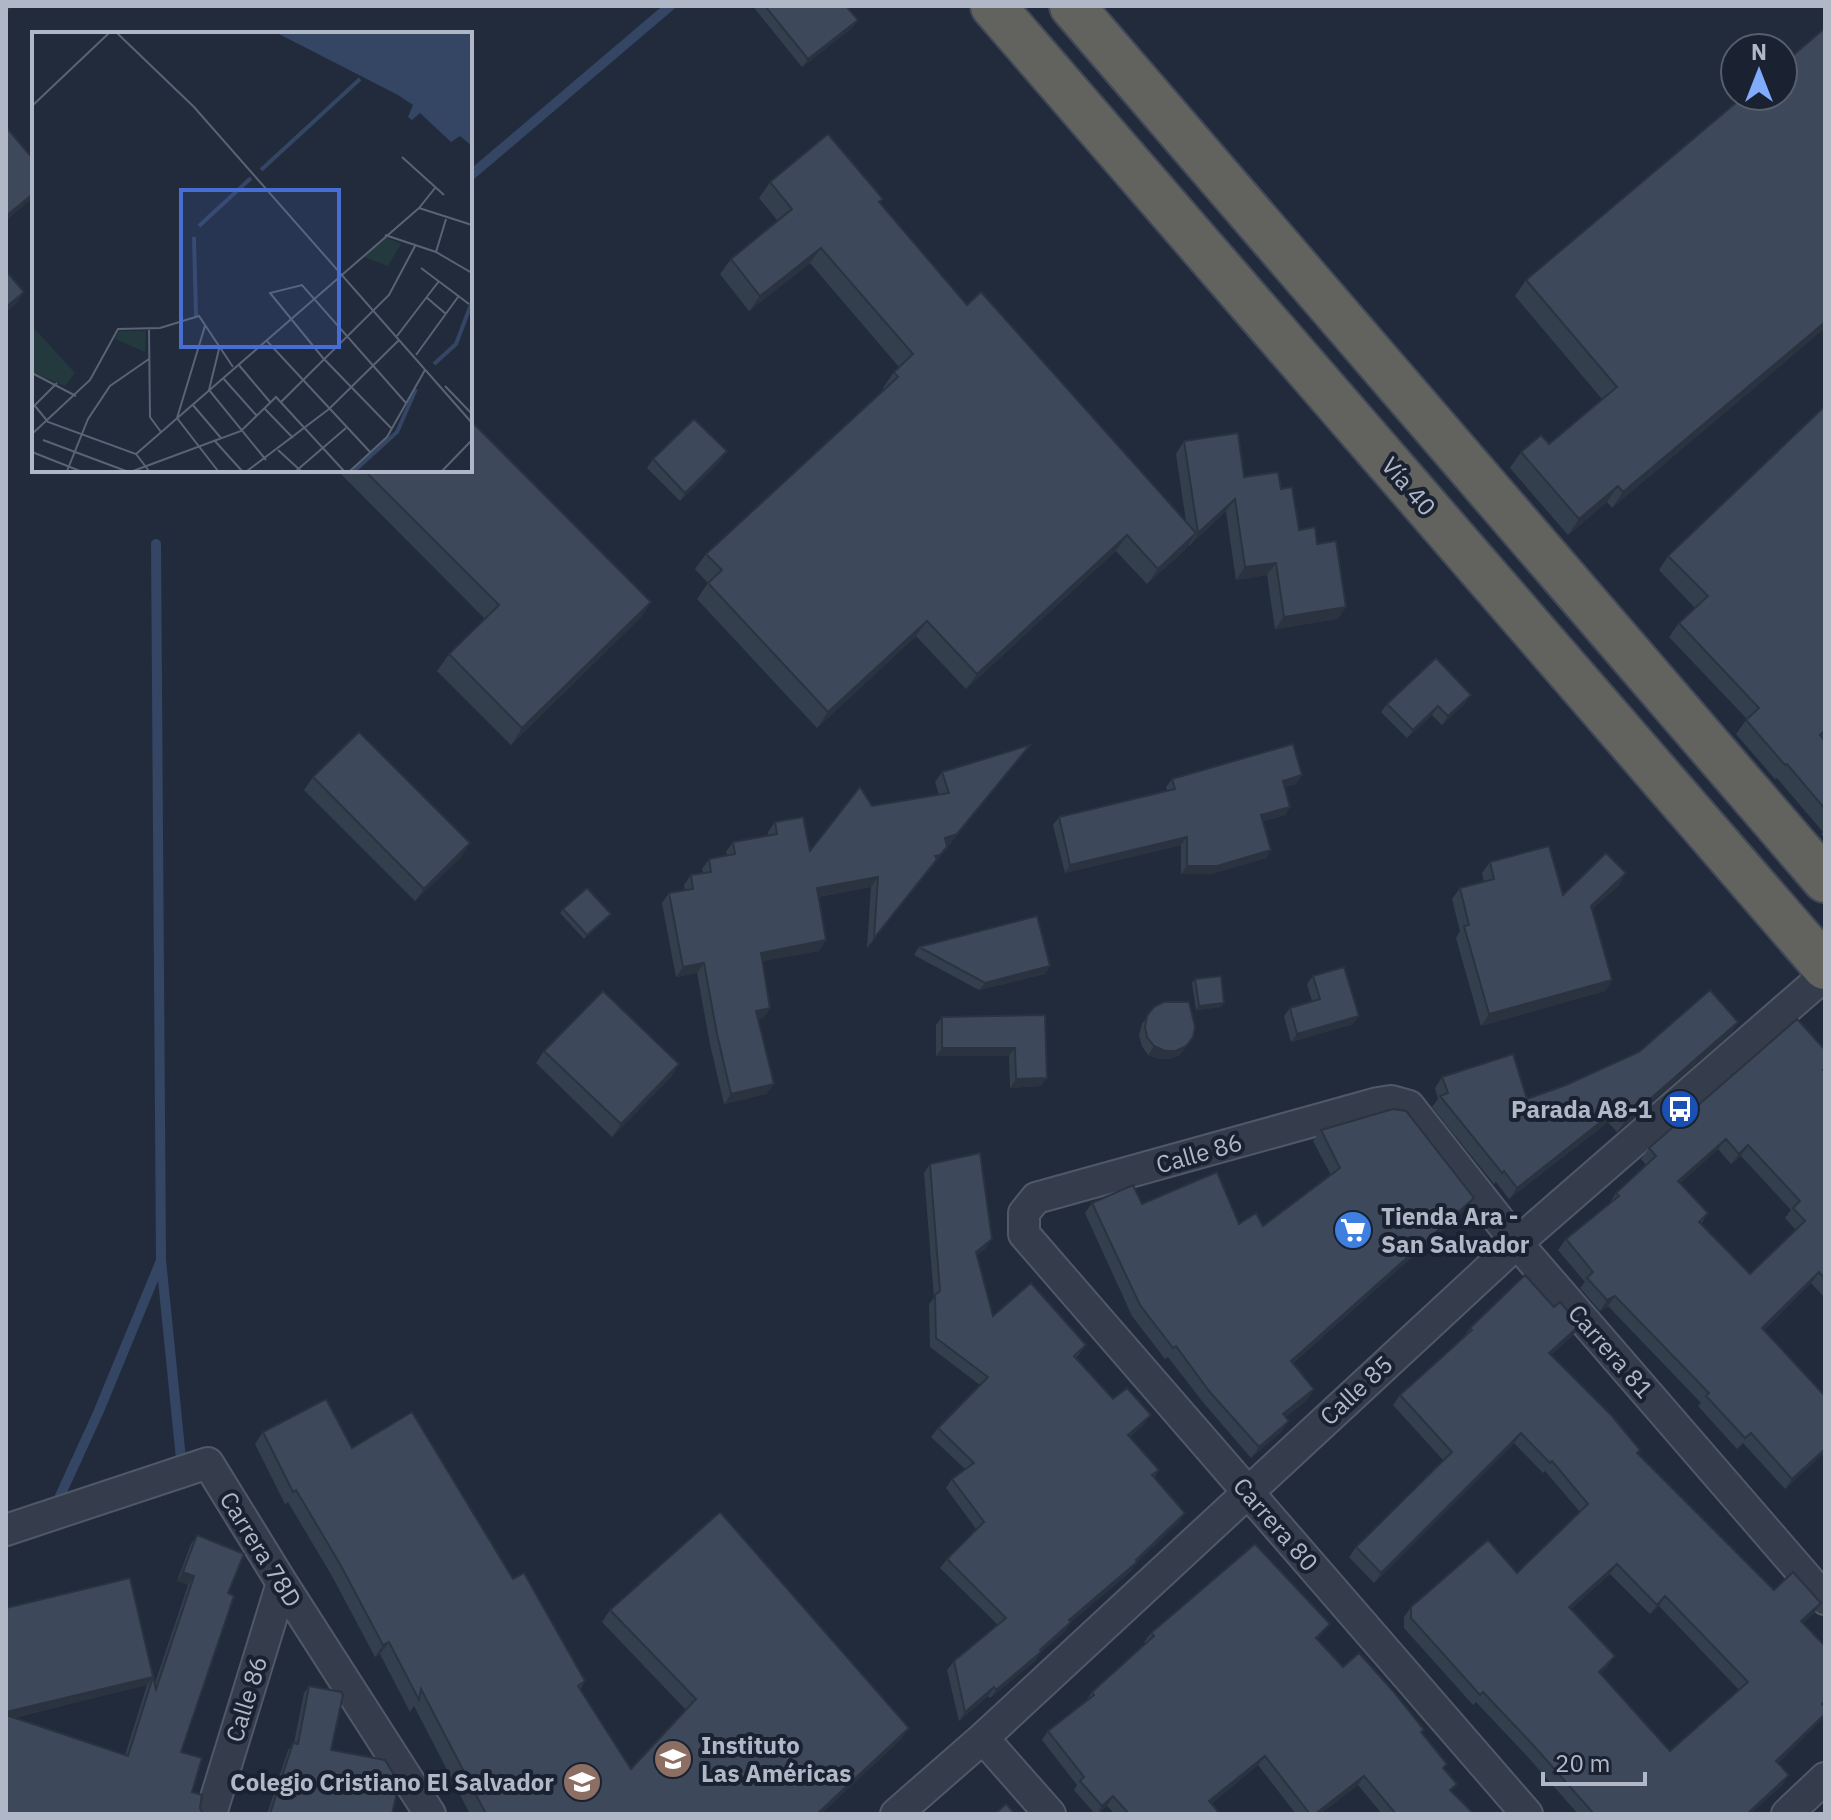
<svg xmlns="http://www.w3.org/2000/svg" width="1831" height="1820" font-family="'IBM Plex Sans',sans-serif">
  <rect width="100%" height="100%" fill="#212b3c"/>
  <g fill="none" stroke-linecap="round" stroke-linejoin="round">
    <path stroke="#344664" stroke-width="10" d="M470,176L670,6
      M156,544L161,1260L182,1469
      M54,1509L98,1413L160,1263"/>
    <defs>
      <path id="minor" d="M6,1530L208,1463L282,1583L430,1814
        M983,1738L1050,1814
        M211,1814L282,1583
        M896,1814L983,1738L1517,1243L1825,975
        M1527,1814L1024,1234V1213L1036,1198L1378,1103L1391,1101L1409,1106L1517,1243L1825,1599
        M1787,1814L1825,1778"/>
      <path id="trunk" d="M993,6L1825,967
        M1072,6L1825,880"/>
    </defs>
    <use href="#minor" stroke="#505867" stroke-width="34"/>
    <use href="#trunk" stroke="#404857" stroke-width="48"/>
    <use href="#minor" stroke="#353d4c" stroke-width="30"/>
    <use href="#trunk" stroke="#62625f" stroke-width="44"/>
  </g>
  <path fill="#343f4e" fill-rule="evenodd" d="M757,6H846L858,20L852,28L802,67L755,9Z
    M770,182L880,203L967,305L1186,521L1176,454L1184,441L1244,477L1281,489L1299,530L1317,544L1346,607L1338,619L1275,629L1267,575L1236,580L1226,511L1189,546V544L1186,549L1147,584L1116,551L966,689L916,636L817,728L697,599L708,583L695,569L706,554L885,390L883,388L894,372L899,367L810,263L749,311L720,274L731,259L778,221L759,198Z
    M1526,280L1825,328L1612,508L1607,502L1568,535L1510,468L1521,452L1549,444L1602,399L1515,296Z
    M1825,406V736L1823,738L1825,741V838L1821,834L1823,832L1777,778L1775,779L1736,734L1747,719L1669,637L1679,623L1695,608L1659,570L1668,556Z
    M653,459L721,460L680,501L647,468Z
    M337,470H470L651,602L640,618L511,745L437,671L449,654L485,619Z
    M1465,703L1442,725L1432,715L1407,738L1381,712L1387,704Z
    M1030,745L950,844L947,845V847L940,857L867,948L871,887L818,897L826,940L819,951L762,961L770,1008L763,1018L758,1019L774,1084L766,1094L724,1104L710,1044L697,973L676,977L662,903L669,893L685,890L684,885L691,875L703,873L702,869L709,859L727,855L726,852L733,842L768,835V832L775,822L810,851L872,806L939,795L935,782L942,772Z
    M313,777L462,856L415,901L304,790Z
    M1172,779L1296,784L1285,787L1290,807L1285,815L1263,821L1271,850L1266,858L1211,874H1181V845L1065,873L1053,825L1059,817L1167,791L1166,787Z
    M1490,862L1563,895L1619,885L1592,909L1612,980L1605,991L1481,1026L1456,938L1460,931L1452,899L1460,888L1484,882L1482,873Z
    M563,909L611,914L608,918L584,939L560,913Z
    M919,947L1050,966L1045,974L979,990L914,955Z
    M1313,976L1353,1024L1291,1042L1284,1016L1290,1008L1312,1001L1307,984Z
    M1195,979L1224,1003L1221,1007L1196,1010L1192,983Z
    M1154,1007L1193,1037L1180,1055L1170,1059H1159L1148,1055L1142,1046L1139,1035L1142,1024Z
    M1045,1015L1041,1086L1010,1088L1009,1056H936V1025L942,1017Z
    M1738,1022L1731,1033L1617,1132L1608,1122L1509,1199L1496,1182L1494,1184L1432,1107L1438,1099L1435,1088L1442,1077L1527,1099Z
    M1825,1050V1298L1811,1283L1764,1330L1825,1396V1452L1785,1489L1743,1443L1737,1449L1698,1406L1701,1403L1608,1306L1600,1311L1580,1288L1585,1282L1558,1250L1566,1239L1609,1204L1616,1193L1646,1165L1641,1159L1649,1148ZM1718,1149L1731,1164L1741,1156L1791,1210L1785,1218L1796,1230L1750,1274L1701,1224L1708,1213L1680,1183Z
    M544,1051L679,1064L671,1077L612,1137L536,1063Z
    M1321,1130L1474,1198L1467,1208L1293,1363L1314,1389L1307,1400L1286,1417L1289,1421L1281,1432L1251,1458L1202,1401L1168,1357L1165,1359L1132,1316L1085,1213L1092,1203L1142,1204L1239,1224L1263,1226L1331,1175L1313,1141Z
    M930,1164L992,1239L986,1248L977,1255L993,1316L1086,1345L1076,1358L1113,1399L1144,1424L1130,1437L1159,1470L1154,1477L1185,1513L1179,1522L1137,1562L1131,1571L1071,1622L1065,1631L1041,1652L1035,1661L990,1698L988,1696L959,1721L947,1670L954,1661L998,1625L940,1568L947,1559L976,1529L946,1488L952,1479L965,1469L931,1437L938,1428L980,1385L930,1347L929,1304L934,1298L924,1173Z
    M1554,1307L1580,1325L1573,1335L1551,1355L1640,1450L1638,1454L1774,1590L1814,1613L1803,1623L1825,1646V1704L1824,1705L1825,1707V1716L1778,1763L1789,1775L1782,1785L1750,1814H1578L1527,1756L1476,1702L1473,1705L1404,1628V1617L1411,1607L1517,1573L1580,1512L1545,1471L1543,1473L1514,1443L1374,1583L1349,1557L1356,1547L1443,1460L1393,1405L1400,1395L1463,1338L1470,1328ZM1610,1574L1650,1614L1659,1606L1739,1690L1670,1751L1600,1674L1608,1666L1571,1609Z
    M263,1432L352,1448L513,1579L585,1681L580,1689L631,1769L686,1710L602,1622L610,1610L909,1728L900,1740L821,1814H470L414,1706L410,1712L380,1654L375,1657L332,1576L288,1502L285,1504L255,1444Z
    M197,1535L228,1593L181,1752L192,1792L200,1808L6,1814V1608L130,1578L155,1683L188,1585L177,1581L191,1544ZM147,1685L125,1755L13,1718L89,1699Z
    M1151,1633H1323L1317,1639L1343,1667L1421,1733L1447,1764L1444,1769L1457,1784L1451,1791L1474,1814H1382L1358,1785L1320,1814H1296L1258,1765L1211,1804L1220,1814H1115L1107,1806L1097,1814H1095L1074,1790L1077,1785L1042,1740L1048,1731L1086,1701L1092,1692L1146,1644L1144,1642Z
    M309,1686L331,1750L392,1814H267L288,1750L294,1743L304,1693Z"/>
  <path fill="#2b3340" d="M7,6H15L6,13Z
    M858,20L852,28L802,67L808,59Z
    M34,193V197L6,221V216Z
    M821,248L810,263L749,311L760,296Z
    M24,292L16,304L6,312V307Z
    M1825,322V328L1612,508L1623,492Z
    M727,451L721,460L680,501L685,493Z
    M1618,486L1607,502L1568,535L1579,519Z
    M1235,499L1226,511L1189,546L1198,533Z
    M1196,533L1186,549L1147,584L1158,569Z
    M1127,535L1116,551L966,689L977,674Z
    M1276,563L1267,575L1236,580L1245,567Z
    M651,602L640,618L511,745L522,728Z
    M1346,607L1338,619L1275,629L1284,617Z
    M927,621L916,636L817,728L828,712Z
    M1471,695L1465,703L1442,725L1448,716Z
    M1438,706L1432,715L1407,738L1413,730Z
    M1030,745L950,844L938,848L945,838Z
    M1302,775L1296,784L1277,789L1283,781Z
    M1290,807L1285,815L1256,824L1261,815Z
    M1187,837L1181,845L1065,873L1070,865Z
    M470,843L462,856L415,901L424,889Z
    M947,847L940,857L867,948L935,856Z
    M1271,850L1266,858L1211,874H1181L1187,866Z
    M1626,873L1619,885L1584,917L1591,906Z
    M878,877L871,887L810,898L817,888Z
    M611,914L608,918L584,939L587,935Z
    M826,940L819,951L754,963L761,953Z
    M704,963L697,973L676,977L683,967Z
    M1050,966L1045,974L979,990L985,983Z
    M1612,980L1605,991L1481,1026L1489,1014Z
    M1224,1003L1221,1007L1196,1010L1199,1006Z
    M770,1008L763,1018L749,1021L756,1011Z
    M1359,1016L1353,1024L1291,1042L1297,1034Z
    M1738,1022L1731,1033L1617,1132L1625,1121Z
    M1154,1046H1186L1180,1055L1170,1059H1159L1148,1055Z
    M942,1048H1015L1009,1056H936Z
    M679,1064L671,1077L612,1137L621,1124Z
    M1047,1078L1041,1086L1010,1088L1016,1079Z
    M774,1084L766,1094L724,1104L731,1094Z
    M1616,1110L1608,1122L1509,1199L1517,1188Z
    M1726,1139L1718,1149L1671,1192L1678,1181Z
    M1748,1145L1741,1156L1731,1164L1739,1154Z
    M1474,1198L1467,1208L1283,1371L1291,1361Z
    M992,1239L986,1248L970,1261L976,1252Z
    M1819,1272L1811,1283L1755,1339L1762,1328Z
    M1615,1296L1608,1306L1600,1311L1607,1300Z
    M1580,1325L1573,1335L1542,1363L1549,1353Z
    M1314,1389L1307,1400L1276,1425L1283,1414Z
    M1151,1415L1144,1424L1122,1444L1128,1435Z
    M1289,1421L1281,1432L1251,1458L1259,1447Z
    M1521,1433L1514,1443L1374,1583L1381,1573Z
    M1825,1449V1452L1785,1489L1792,1479Z
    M1185,1513L1179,1522L1136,1563L1137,1562L1131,1571L1063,1629L1069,1620L1136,1560Z
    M1617,1564L1610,1574L1562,1617L1569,1607Z
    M183,1572L194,1576L188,1585L177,1581Z
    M1665,1596L1659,1606L1650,1614L1657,1605Z
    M1821,1603L1814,1613L1795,1631L1801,1621Z
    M1071,1622L1065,1631L1041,1652L1035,1661L990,1698L996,1690Z
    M389,1642L380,1654L375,1657L383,1645Z
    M1615,1656L1608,1666L1592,1682L1599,1672Z
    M153,1677L147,1685L6,1719V1712Z
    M994,1687L988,1696L959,1721L965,1712Z
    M1825,1714L1822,1720L1769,1771L1776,1761Z
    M909,1728L900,1740L821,1814H817Z
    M1265,1756L1258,1765L1203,1810L1209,1801Z
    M1789,1775L1782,1785L1750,1814H1747Z
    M1364,1776L1358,1785L1320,1814H1315Z
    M1113,1796L1107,1806L1097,1814L1102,1806Z"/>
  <path fill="#3d495b" stroke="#2b3340" stroke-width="2" fill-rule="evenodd" d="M765,6H846L858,20L808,59Z
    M1825,28V322L1623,492L1618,486L1579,519L1521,452L1541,435L1549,444L1617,387L1526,280L1744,96H1783V64Z
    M6,127L34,160V193L6,216Z
    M828,134L883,199L879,202L967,305L981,292L1196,533L1158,569L1127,535L977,674L927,621L828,712L708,583L722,570L706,554L898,377L894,372L913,354L821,248L760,296L731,259L792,209L770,182Z
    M6,271L24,292L6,307Z
    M1825,406V731L1820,735L1825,741V809L1787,764L1785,765L1746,720L1759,708L1679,623L1708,596L1668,556Z
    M694,419L727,451L685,493L653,459Z
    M470,420L651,602L522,728L449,654L499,605L364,470H470Z
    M1238,433L1244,477L1278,472L1281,489L1292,487L1299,530L1315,527L1317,544L1336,541L1346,607L1284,617L1276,563L1245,567L1235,499L1198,533L1184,441Z
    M1436,658L1471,695L1448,716L1438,706L1413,730L1387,704Z
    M359,732L470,843L424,889L313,777Z
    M1293,744L1302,775L1283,781L1290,807L1261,815L1271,850L1217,866H1187V837L1070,865L1059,817L1175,789L1172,779Z
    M1030,745L957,834L945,838L947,847L940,855L935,856L937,859L874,938L878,877L817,888L826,940L761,953L770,1008L756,1011L774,1084L731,1094L717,1034L704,963L683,967L669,893L693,889L691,875L711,872L709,859L735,854L733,842L777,834L775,822L803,817L810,851L860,787L872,806L949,793L942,772Z
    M1549,846L1563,895L1606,853L1626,873L1591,906L1612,980L1489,1014L1464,926L1469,925L1460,888L1494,879L1490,862Z
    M587,888L611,914L587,935L563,909Z
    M1037,916L1050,966L985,983L919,947Z
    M1344,967L1359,1016L1297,1034L1290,1008L1320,999L1313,976Z
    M1221,976L1224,1003L1199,1006L1195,979Z
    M1710,990L1738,1022L1625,1121L1616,1110L1517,1188L1504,1171L1502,1173L1440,1096L1448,1093L1442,1077L1513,1054L1527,1099L1566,1085L1639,1052Z
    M603,991L679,1064L621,1124L544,1051Z
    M1164,1002H1189L1195,1027L1193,1037L1186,1046L1176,1051H1165L1154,1046L1147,1037L1145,1027L1147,1016L1154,1007Z
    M1045,1015L1047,1078L1016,1079L1015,1048H942V1017Z
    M1797,1019L1825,1050V1069L1823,1070L1825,1072V1279L1819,1272L1762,1328L1825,1396V1449L1792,1479L1751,1433L1745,1438L1706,1396L1709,1393L1615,1296L1607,1300L1587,1278L1593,1272L1566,1239L1619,1196L1616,1193L1656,1156L1649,1148ZM1726,1139L1739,1154L1748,1145L1800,1201L1793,1208L1805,1221L1750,1274L1699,1222L1708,1213L1678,1181Z
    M1393,1109L1406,1111L1474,1198L1291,1361L1314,1389L1283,1414L1289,1421L1259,1447L1209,1391L1176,1346L1173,1348L1140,1305L1092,1203L1133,1185L1142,1204L1217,1172L1239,1224L1256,1213L1263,1226L1340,1168L1321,1130Z
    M980,1153L992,1239L976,1252L993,1316L1031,1283L1086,1345L1074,1356L1113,1399L1127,1388L1151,1415L1128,1435L1159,1470L1152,1475L1185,1513L1136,1560L1137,1562L1069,1620L1071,1622L1040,1650L1041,1652L996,1690L994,1687L965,1712L954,1661L1006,1618L947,1559L984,1522L952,1479L974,1463L938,1428L988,1377L936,1338L935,1295L940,1291L930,1164Z
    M1525,1275L1554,1307L1560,1302L1580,1325L1549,1353L1612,1416L1640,1450L1637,1453L1774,1590L1793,1572L1821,1603L1801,1621L1825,1646V1701L1822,1704L1825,1707V1714L1776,1761L1789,1775L1747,1814H1594L1534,1746L1483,1692L1480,1695L1411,1618V1607L1488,1540L1517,1573L1588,1504L1552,1461L1550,1463L1521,1433L1381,1573L1356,1547L1452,1452L1400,1395L1472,1330L1470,1328ZM1617,1564L1657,1605L1665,1596L1748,1682L1670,1751L1599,1672L1615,1656L1569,1607Z
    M326,1399L352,1448L412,1412L513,1579L524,1573L585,1681L578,1686L631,1769L696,1699L610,1610L720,1512L909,1728L817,1814H486L421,1689L419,1700L389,1642L383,1645L340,1564L296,1490L293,1492L263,1432Z
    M197,1535L244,1554L228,1593L234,1596L181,1752L202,1758L192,1792L202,1795L200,1808L203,1814H6V1715L128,1756L153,1677L6,1712V1608L130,1578L156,1689L194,1576L183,1572Z
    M1255,1544L1330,1624L1316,1638L1343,1667L1359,1653L1393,1691L1424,1730L1421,1732L1447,1764L1443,1768L1457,1784L1450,1790L1474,1814H1396L1364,1776L1315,1814H1310L1265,1756L1209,1801L1220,1814H1129L1113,1796L1102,1806L1080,1781L1084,1777L1048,1731L1094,1695L1092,1692L1154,1636L1151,1633Z
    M309,1686L341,1692L343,1695L331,1750L385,1760L399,1783L392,1814H270L293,1743L298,1744Z
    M1006,1804L1015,1814H995Z"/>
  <defs>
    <symbol id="bus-disc" viewBox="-11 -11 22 22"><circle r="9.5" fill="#1a4fb4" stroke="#1a2231"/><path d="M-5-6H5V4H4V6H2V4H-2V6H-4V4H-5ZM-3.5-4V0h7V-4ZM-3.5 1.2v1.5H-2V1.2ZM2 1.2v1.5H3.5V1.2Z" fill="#fff"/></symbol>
    <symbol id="supermarket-disc" viewBox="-11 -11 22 22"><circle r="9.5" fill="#3f7fe0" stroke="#1a2231"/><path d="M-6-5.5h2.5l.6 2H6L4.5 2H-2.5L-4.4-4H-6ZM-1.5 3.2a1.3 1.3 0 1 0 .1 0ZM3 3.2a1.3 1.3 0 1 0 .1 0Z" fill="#fff"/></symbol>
    <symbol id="school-disc" viewBox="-11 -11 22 22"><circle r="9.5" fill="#8d6e63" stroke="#1a2231"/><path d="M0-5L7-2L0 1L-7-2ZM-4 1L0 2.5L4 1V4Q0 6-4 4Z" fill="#fff"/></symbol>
  </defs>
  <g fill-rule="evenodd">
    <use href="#bus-disc" x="1658" y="1087" width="44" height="44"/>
    <use href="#supermarket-disc" x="1331" y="1208" width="44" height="44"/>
    <use href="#school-disc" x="651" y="1737" width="44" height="44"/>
    <use href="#school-disc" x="560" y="1760" width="44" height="44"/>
  </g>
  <g text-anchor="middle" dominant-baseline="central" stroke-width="8" stroke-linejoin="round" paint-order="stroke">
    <g font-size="24" fill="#b0b8c8" stroke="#1a2231">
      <text transform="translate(1409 486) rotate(49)">Vía 40</text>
      <text transform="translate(1199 1153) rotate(-16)">Calle 86</text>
      <text transform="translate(1611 1351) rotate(49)">Carrera 81</text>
      <text transform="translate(1356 1390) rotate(-43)">Calle 85</text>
      <text transform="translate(1276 1524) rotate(49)">Carrera 80</text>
      <text transform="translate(261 1549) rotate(58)">Carrera 78D</text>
      <text transform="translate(246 1699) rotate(-73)">Calle 86</text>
    </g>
    <g font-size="24" font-weight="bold" fill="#b0b8c8" stroke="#1a2231" text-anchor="end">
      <text x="1652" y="1109">Parada A8-1</text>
      <text x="1381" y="1216" text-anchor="start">Tienda Ara -<tspan x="1381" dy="28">San Salvador</tspan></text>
      <text x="701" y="1745" text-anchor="start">Instituto<tspan x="701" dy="28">Las Américas</tspan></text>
      <text x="554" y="1782">Colegio Cristiano El Salvador</text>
    </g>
  </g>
  <g transform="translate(32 32)">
    <rect width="440" height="440" fill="#212b3c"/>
    <path d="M353,205L369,212L356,234L332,225ZM0,294L43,341L33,354L0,340ZM87,299H114L113,320L83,307Z" fill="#23393d"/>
    <path d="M245,1H440V114L428,104L419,110L388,81L380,88L376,85L381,73L366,63Z" fill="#344664"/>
    <path fill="none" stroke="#344664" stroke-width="4" d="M229,138L328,47M167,194L219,146M162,205L164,284M402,332L424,312L440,270M322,439L365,400L384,357"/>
    <path fill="none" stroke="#5a6374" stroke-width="2" d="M85,1L162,75L440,391M0,74L77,1M370,125L412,163M387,176L440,193M353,203L404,220L440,241M404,220L414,187M389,236L437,272M394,265L414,282M173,294L145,386L186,439M117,298L118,385L129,400M365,304L407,249M234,308L339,421M187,317L177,358L234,428M384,323L426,265M206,332L238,370M0,341L44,364M191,346L225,384M413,354L440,382M249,370L357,263L383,214M160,372L189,406M3,374L16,390L104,422L117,439M0,376L25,351M233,377L261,406M360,397L291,326L238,261L270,253L374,371M0,402L58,348L86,297L128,296L167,284L201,335M11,408L94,439M182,408L210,439M246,418L269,439M0,420L48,439M104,422L387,176L403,156M35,439L56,387L78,354L117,327M101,439L209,399L244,365L312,439M215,439L297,377L367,308M264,439L314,396M318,439L355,405L393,338M410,439L440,408"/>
    <path fill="#496ed3" fill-opacity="0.15" stroke="#496ed3" stroke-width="4" d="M149,158H307V315H149Z"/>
    <rect width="440" height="440" fill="none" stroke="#b0b8c8" stroke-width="4"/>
  </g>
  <rect width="1831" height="1820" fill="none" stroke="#b0b8c8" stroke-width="16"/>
  <g transform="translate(1759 72)"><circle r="38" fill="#1a2231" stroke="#565e6d" stroke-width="2"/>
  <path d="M0-6L14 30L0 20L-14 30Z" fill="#81abfc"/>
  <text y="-12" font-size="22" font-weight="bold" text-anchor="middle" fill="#b0b8c8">N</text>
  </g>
  <path d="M1543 1772v12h102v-12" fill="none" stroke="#b0b8c8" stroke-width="4"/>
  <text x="1555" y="1772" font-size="24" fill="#b0b8c8" stroke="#1a2231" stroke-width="6" paint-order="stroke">20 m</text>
</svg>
